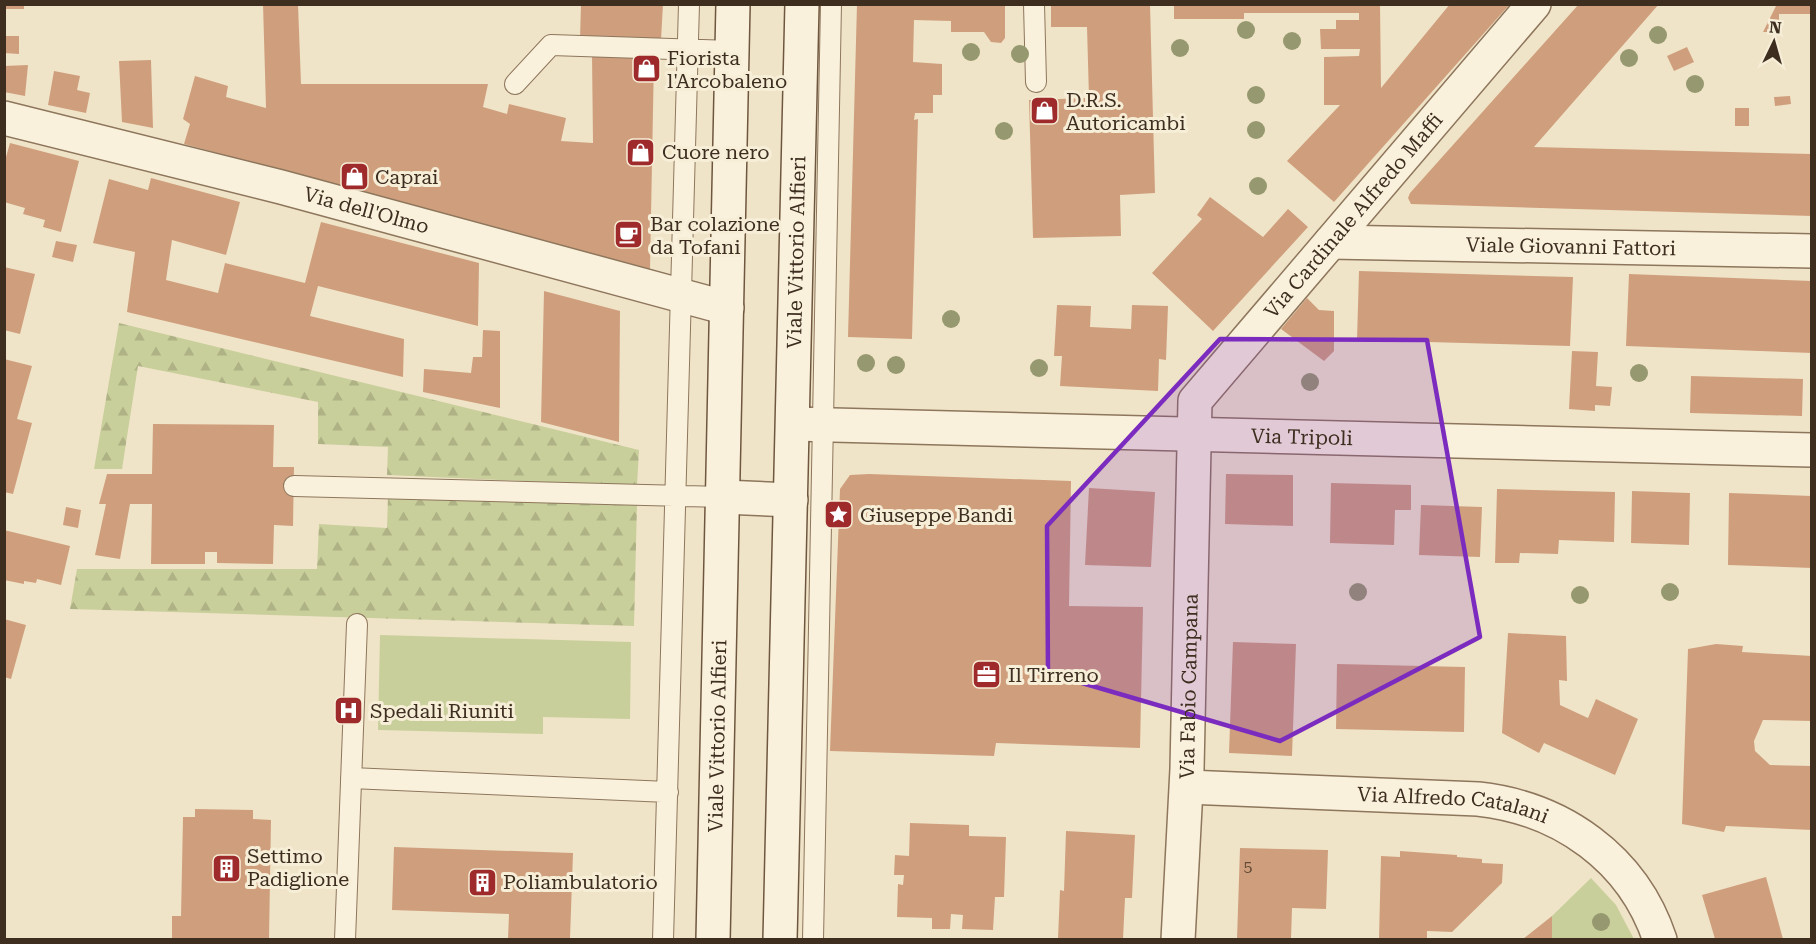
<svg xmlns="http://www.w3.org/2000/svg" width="1816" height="944" font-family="'Roboto Serif',serif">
  <defs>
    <pattern id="forest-firs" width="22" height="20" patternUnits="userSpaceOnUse" patternTransform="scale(1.5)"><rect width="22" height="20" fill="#c9cf9b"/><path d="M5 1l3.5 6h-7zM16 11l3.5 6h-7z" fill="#aeb285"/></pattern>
  </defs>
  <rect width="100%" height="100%" fill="#f0e4c8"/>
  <path fill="url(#forest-firs)" d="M119,323L639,450L637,486L387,475L388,447L318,444V402L138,366L122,469H94Z
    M388,496L637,505L634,626L70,609L77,569H317L319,524L387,528Z"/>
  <path fill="#c9cf9b" d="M380,635L631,642L630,719L543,717V734L378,730Z
    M1591,878L1616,905L1634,939L1552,940V916Z"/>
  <path fill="#cf9f7d" d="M4,4H24V9H4Z
    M263,4H298L301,84H488L483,107L507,114L509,104L566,118L561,141L593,143L592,55L654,58L650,270L184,144L190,124L183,119L195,76L228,86L226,97L266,108Z
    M581,4H663L661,40L580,39Z
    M857,4H1005V38L1001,43L991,42L984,32H951V21L914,20L913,62L942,64V95H933V113H915L914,120L918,119L912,339L848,337Z
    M1051,4H1150L1155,193L1120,195L1121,236L1033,238L1029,100L1089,98L1087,27H1051Z
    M1174,4H1380L1381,88L1450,4H1510L1334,202L1287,161L1340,105H1324V57L1359,56L1360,49H1321L1320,29H1336V20H1359V13H1244V19H1174Z
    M1579,4H1659L1534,147L1812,154V216L1411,204L1408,198L1410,193Z
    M1777,4H1812V14H1779V32H1763Z
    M4,36H19V54L4,53Z
    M1687,47L1694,62L1674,71L1667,56Z
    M151,60L153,128L122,122L119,61Z
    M28,65L25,96L4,92V66Z
    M54,71L80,76L77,90L90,93L86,113L48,105Z
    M1790,96L1791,104L1775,106L1774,97Z
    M1735,108H1749V126H1735Z
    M10,143L79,161L61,232L43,227L45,220L23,214L25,208L4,202V164Z
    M151,178L240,202L226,255L172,240L166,280L218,293L225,263L305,283L321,222L479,263L478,326L318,286L310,316L404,339L403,377L127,312L135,252L93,243L109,179L148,190Z
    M1210,197L1263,237L1288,209L1308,227L1213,331L1152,273L1202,219L1197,215Z
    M56,241L77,245L73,262L52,257Z
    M4,267L35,274L20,334L4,330Z
    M1359,271L1573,277L1570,346L1357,340Z
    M1629,274L1812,281V353L1626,346Z
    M544,291L620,311L619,442L541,422Z
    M1307,298L1319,310L1334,311V351L1324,361L1281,329Z
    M1057,305L1091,306L1090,327L1131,329L1132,305L1168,306L1166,360L1159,359L1158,391L1060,386L1062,356H1054Z
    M483,330L500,331V408L423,392L424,369L471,373L473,357H482Z
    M1572,351L1598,352L1596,386L1612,387L1610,406L1595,405V411L1569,409Z
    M4,359L32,366L17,419L32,423L13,494L4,492Z
    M1691,376L1803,379L1802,416L1690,413Z
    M153,424L274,425L273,467H294L293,526L274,525L273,564L217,563V552H205V564H151L152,504H130L120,559L95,555L106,504H99L107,474H152Z
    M869,474L1071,481L1069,606L1143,607L1140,748L996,743L994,756L830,751L840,489L850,475Z
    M1226,474L1293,475V526L1225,524Z
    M1331,483L1411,485V510H1395L1394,545L1330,543Z
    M1089,488L1155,492L1151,567L1085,565Z
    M1497,489L1615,492L1614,542L1559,540L1558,554L1520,553L1519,563H1495Z
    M1632,491L1690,493L1689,545L1631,543Z
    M1729,493L1812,496V568L1728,565Z
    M1421,505L1482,507L1480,557L1419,555Z
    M66,507L81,510L78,528L63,525Z
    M4,530L70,546L61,585L37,579L36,583L24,581V584L4,580Z
    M4,619L26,625L11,679L4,677Z
    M1508,633L1566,636L1567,681L1559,680L1560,705L1588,718L1596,699L1638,719L1615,775L1544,743L1539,753L1502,733Z
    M1233,642L1296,644L1292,756L1229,753Z
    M1716,644L1743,646L1742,652L1812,656V721L1763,720L1754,741L1755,751L1770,765L1812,766V830L1726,826L1724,832L1682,824L1688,649Z
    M1337,664L1465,667L1464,732L1336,729Z
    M195,809L253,810V819L271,820L269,939H172V916H181L183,817H195Z
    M910,823L969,825V836L1006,837L1004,897H995L993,930L962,929L963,915L951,914L950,929H932V918L897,917L898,884L903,885L904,875H894L895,855L909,856Z
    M1066,831L1135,835L1132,898H1125L1123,939H1058L1060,890L1064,891Z
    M394,847L573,853L570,939H508L509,914L392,910Z
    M1240,848L1328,850L1326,909L1292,908L1291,939H1237Z
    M1400,851L1457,855V857L1482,859V863L1503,864L1502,883L1452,932L1427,931V939H1379L1381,856L1400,857Z
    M1766,877L1783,939H1715L1702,895Z
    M1552,916V939H1523Z"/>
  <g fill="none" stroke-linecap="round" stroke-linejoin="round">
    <defs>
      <path id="service" d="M1034,4L1036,82
        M515,84L551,45L732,51
        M294,486L723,497
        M351,778L668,792
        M345,940L357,624
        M663,940L689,4
        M813,940L831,4"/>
      <g id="minor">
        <path id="s1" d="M4,118L281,187L727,308"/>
        <path id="s2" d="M1331,242L1812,251"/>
        <path id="s3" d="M794,424L1812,450"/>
        <path d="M723,497L791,500"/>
        <path id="s4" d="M1187,787L1478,799C1561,808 1633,858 1660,940"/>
        <path id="s5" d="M1178,940L1187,769L1195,401L1534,4"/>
      </g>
      <g id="secondary">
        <path id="s6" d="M713,940L733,4"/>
        <path id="s7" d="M780,940L802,4"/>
      </g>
    </defs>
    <use href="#service" stroke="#8d765c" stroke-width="22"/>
    <use href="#minor" stroke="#8d765c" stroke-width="36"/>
    <use href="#secondary" stroke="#6f573f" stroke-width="36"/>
    <use href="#service" stroke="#faf1dc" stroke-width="20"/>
    <use href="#minor" stroke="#faf1dc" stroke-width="33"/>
    <use href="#secondary" stroke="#faf1dc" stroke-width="33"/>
  </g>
  <g fill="#96986f">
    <circle cx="1246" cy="30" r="9"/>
    <circle cx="1658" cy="35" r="9"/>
    <circle cx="1292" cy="41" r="9"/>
    <circle cx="1180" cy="48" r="9"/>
    <circle cx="971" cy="52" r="9"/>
    <circle cx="1020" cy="54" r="9"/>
    <circle cx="1629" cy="58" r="9"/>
    <circle cx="1695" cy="84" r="9"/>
    <circle cx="1256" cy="95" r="9"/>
    <circle cx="1256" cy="130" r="9"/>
    <circle cx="1004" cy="131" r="9"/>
    <circle cx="1258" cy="186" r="9"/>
    <circle cx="951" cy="319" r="9"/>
    <circle cx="866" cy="363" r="9"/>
    <circle cx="896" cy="365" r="9"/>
    <circle cx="1039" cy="368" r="9"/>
    <circle cx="1639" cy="373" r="9"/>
    <circle cx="1310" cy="382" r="9"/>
    <circle cx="1358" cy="592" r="9"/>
    <circle cx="1670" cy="592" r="9"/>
    <circle cx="1580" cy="595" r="9"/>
    <circle cx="1601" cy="922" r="9"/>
  </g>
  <path fill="#7b2cbf" fill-opacity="0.2" stroke="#7b2cbf" stroke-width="4.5" stroke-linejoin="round" d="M1220,339L1427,340L1480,637L1280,741L1048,673L1047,526Z"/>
  <defs>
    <symbol id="shop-square" viewBox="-11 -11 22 22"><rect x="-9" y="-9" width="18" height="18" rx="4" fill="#9e2a2b" stroke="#f7eed8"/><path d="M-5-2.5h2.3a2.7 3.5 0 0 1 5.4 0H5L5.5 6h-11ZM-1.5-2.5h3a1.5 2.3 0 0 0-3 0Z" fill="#fff"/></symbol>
    <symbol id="cafe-square" viewBox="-11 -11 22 22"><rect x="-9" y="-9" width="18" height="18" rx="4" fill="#9e2a2b" stroke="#f7eed8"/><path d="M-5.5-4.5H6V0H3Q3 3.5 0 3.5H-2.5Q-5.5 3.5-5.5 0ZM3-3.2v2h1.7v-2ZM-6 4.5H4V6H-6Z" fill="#fff"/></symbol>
    <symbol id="sight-square" viewBox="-11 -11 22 22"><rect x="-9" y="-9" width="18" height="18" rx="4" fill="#9e2a2b" stroke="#f7eed8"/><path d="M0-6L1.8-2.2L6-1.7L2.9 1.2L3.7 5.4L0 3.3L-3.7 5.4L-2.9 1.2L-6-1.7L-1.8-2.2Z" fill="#fff"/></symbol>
    <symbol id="office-square" viewBox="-11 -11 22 22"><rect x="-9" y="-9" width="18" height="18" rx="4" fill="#9e2a2b" stroke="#f7eed8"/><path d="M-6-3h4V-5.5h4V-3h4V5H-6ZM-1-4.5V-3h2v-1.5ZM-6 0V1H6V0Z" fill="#fff"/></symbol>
    <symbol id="hospital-square" viewBox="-11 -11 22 22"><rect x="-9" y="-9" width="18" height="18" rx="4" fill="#9e2a2b" stroke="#f7eed8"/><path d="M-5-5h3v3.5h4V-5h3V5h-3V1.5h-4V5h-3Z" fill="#fff"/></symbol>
    <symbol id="building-square" viewBox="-11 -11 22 22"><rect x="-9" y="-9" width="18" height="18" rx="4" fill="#9e2a2b" stroke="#f7eed8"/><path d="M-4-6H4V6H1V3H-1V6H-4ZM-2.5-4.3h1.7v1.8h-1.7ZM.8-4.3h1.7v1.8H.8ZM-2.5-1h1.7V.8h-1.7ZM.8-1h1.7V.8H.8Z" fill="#fff"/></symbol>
  </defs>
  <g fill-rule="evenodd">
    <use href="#shop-square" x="630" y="52" width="33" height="33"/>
    <use href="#shop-square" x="1028" y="94" width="33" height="33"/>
    <use href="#shop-square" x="624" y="136" width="33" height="33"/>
    <use href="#shop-square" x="338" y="160" width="33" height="33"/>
    <use href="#cafe-square" x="612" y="218" width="33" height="33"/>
    <use href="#sight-square" x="822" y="498" width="33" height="33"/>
    <use href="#office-square" x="970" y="658" width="33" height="33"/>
    <use href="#hospital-square" x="332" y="694" width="33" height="33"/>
    <use href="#building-square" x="210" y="852" width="33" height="33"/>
    <use href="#building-square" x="466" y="866" width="33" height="33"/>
  </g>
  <g text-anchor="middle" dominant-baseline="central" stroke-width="6" stroke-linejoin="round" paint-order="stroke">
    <g font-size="16" fill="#624a37">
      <text x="1248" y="866">5</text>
    </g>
    <g font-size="20" fill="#3d2e20" stroke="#f7eed8" text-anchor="start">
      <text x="667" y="58">Fiorista<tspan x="667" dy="23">l'Arcobaleno</tspan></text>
      <text x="1066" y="100">D.R.S.<tspan x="1066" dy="23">Autoricambi</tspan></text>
      <text x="662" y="152">Cuore nero</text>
      <text x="375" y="177">Caprai</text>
      <text x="650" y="224">Bar colazione<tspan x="650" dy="23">da Tofani</tspan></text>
      <text x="860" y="515">Giuseppe Bandi</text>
      <text x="1008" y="675">Il Tirreno</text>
      <text x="370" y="711">Spedali Riuniti</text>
      <text x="247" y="856">Settimo<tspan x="247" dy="23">Padiglione</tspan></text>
      <text x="503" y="882">Poliambulatorio</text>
    </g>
    <g font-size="20" fill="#3d2e20" stroke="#f7eed8">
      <text stroke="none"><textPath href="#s1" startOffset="374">Via dell'Olmo</textPath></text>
      <text stroke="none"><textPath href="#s5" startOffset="783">Via Cardinale Alfredo Maffi</textPath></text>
      <text stroke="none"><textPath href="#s2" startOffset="240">Viale Giovanni Fattori</textPath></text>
      <text stroke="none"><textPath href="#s7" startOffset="688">Viale Vittorio Alfieri</textPath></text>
      <text stroke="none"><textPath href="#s3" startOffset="508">Via Tripoli</textPath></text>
      <text stroke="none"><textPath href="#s5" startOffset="254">Via Fabio Campana</textPath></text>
      <text stroke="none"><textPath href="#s6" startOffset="204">Viale Vittorio Alfieri</textPath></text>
      <text stroke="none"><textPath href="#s4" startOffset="267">Via Alfredo Catalani</textPath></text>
    </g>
  </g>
  <rect width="1816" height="944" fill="none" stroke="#3d2e20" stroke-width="12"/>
  <g transform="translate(1774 42) rotate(5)" stroke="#f7eed8" stroke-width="4.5" paint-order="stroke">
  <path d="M0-4.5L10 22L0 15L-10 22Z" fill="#3d2e20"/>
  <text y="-9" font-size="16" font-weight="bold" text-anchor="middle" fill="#3d2e20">N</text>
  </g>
</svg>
